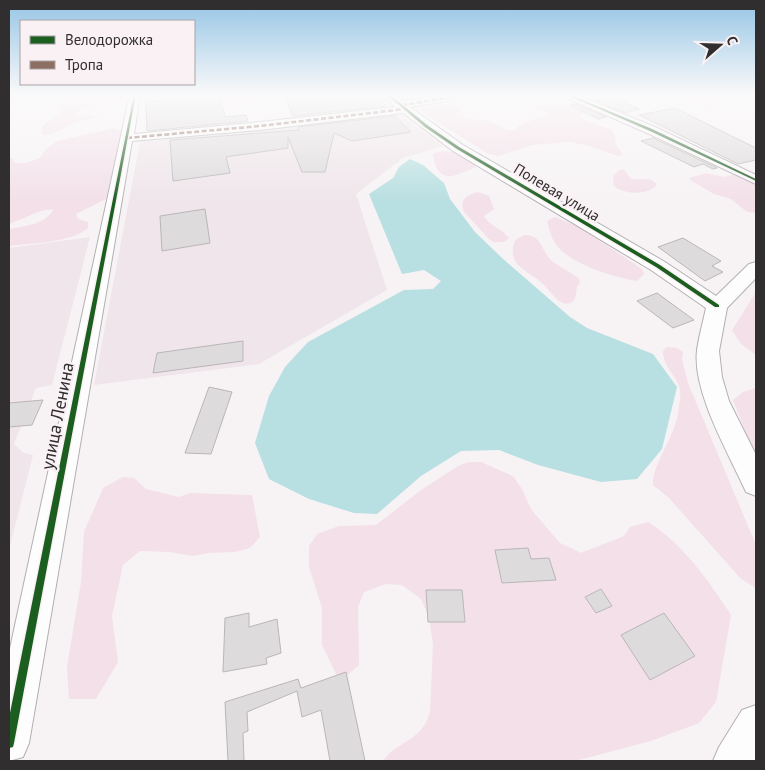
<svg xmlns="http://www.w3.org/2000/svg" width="765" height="770" font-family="'PT Sans',sans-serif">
  <rect width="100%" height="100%" fill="#f7f3f5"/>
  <path fill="#efe5ea" d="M170,94H255L257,104L145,113L146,96Z
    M400,114L443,146L403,158L356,194L387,290L259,364L94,385L140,142Z
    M90,237L52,385L36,388L31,401L43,400L32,425L21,426L14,444L24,453L33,455L9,550V248Z"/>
  <path fill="#f3e0e9" d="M84,94H129L123,102C108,107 85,102 75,115L98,116C92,119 85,119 78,122C66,126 57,135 43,135L41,132L42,126L61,113L57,104Z
    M670,94H723L717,95L721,100L710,103L711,106L709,107C705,107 671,97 668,95Z
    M443,104C454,106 461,105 464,117L467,119C475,120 485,120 492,122C502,126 503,131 515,130L519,125L548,115V113L537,107L539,106L572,103L589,107L591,110L580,114L582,119L612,130L616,138L615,143L623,155L618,156L586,145L569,142L532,145L499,156L488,154L420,111V109Z
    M114,128L123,131L106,199L76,214L78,219L88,222V228C71,243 30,243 9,246V229C23,226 45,225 53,210C44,207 20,221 9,224V158H12L15,163H25L40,158L46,149L57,141Z
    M443,151L460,153L476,164V167C455,176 439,186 433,156V153Z
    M624,169L631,179H650L657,184C649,196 624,195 614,186L613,176L619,170Z
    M706,173L723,177L736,174L756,183V213L747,212L731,199L714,194L690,180L689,178Z
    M478,192L489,196L494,209L484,216C488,225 501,228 509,238L504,242H493L489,239L464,212C459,200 467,194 478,192Z
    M555,217L579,227L642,269L644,274L637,281C615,278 567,263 555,243C551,237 549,228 547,221Z
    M525,235C543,235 541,252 552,261C561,268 571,272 579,279L580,283L577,286C576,292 577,301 570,303C559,307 550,290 543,284C532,273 510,267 513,248C514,240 517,238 525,235Z
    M756,292V355L741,344L732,330Z
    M667,347L677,348L683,352L682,359L688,383L756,545V588L741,579L669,498L653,485C651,467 675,436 678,413C679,405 682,392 679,386C674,373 663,366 663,351Z
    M756,388V459L733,400L743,392Z
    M469,462H481L513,476L522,489L531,509L546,527L560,543L581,553L624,536L630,527L648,522C683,544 709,581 731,615L716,702L699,723L651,741L575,761H383C395,742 422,742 430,712L433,644L429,618L421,599L402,585L386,584L364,592L358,607L359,665L344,678L336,674L322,645V608L309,567V546L317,534L339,526L376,525L421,490L458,466Z
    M123,477L134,478L146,489L179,497L190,493L252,495L260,537L250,548L235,552L208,553L193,556L169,552L140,551L123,565L112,616L118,662L96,699H69L67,667L81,582L84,532L103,488Z"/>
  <path fill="#b8dfe1" d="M410,159L423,165L444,183L450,199L475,232L502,258L570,317L587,328L653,354L677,387L662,449L637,479L601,482L538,465L499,450L461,451L421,476L377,514L354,513L309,499L269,479L255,443L269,396L285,367L308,342L404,290L433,289L441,281L424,270L402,274L369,194L393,178L399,167Z"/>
  <path fill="#dedbdc" stroke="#bab6b8" d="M283,94H374L386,106L293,116Z
    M219,95L225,117L246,115L248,121L147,131L146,102Z
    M611,97L616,99L639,109L625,113L595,100Z
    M576,104L606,117L598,119L570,105Z
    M675,108L756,148V160L738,164L639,115Z
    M395,116L411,132L352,141L334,133L325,172H302L288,137V148L226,157L230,173L173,181L170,140L299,130L298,127Z
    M653,138L717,168L713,169L703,164L694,167L641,141Z
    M205,209L210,243L162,251L160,216Z
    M683,238L721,261L712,266L723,272L705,281L658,247Z
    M657,293L694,320L673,328L637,301Z
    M243,341V361L153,373L157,353Z
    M209,387L232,392L211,454L185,453Z
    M43,400L32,425L9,427V403Z
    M528,548L531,559L549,558L556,580L502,583L495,550Z
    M601,589L612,606L596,613L585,597Z
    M426,590H462L465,622H428Z
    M249,613V627L277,619L281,653L266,658L267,664L223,672L225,618Z
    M664,613L695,656L650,680L621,635Z
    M346,672L365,761H330L321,710L302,717L297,691L247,712L248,731L243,733L244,761H228L225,702L298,679L301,688Z"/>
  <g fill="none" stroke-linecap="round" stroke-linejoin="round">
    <defs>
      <path id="minor" d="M130,94H140L134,134L260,122L395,107L382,94H394L403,101L453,94H479L474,97L410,107L463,145L665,262L716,296L749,264L756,262V278L727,308L719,351L722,377L729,401L756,455V496L746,492C729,454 692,392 697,350C699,336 703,322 706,308L651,270L453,151L403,113L260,130L132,141L29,743L23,757L9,761V653Z
        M561,94H575L655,127L756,175V184L647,133L562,96Z
        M756,705V761H713L719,747L742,710Z"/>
    </defs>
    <use href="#minor" stroke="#b3afb1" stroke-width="2"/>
    <use href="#minor" fill="#fefdfe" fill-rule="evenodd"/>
    <defs>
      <path id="rail" d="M9,103L16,94"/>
    </defs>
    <use href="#rail" stroke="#d6d5d6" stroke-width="3"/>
    <use href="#rail" stroke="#f9f1f4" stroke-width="2" stroke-dasharray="5.5" stroke-linecap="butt"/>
    <path stroke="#8d6e63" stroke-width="2.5" stroke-dasharray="5 2.5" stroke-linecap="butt" d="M402,105L474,94
      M127,138L260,126L405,109"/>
    <defs>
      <path id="cycleway" d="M134,94H136L14,743L13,747L9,748V718Z
        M386,94H389L427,125L459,147L660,265L719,305V307H715L656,267L457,149L425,127Z
        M565,94H568L652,129L756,179V181L650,131Z"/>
    </defs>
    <use href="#cycleway" stroke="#f9f1f4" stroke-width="3"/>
    <use href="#cycleway" fill="#1b5e20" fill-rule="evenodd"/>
  </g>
  <linearGradient id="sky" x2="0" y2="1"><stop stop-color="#95c5e5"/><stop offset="0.47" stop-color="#fbfafa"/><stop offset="1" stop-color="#fbfafa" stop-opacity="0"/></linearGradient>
  <rect width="765" height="202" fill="url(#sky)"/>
  <g text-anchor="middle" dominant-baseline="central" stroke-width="5" stroke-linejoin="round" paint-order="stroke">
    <g font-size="15" fill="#312e2f" stroke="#f9f1f4">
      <text transform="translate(557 192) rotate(31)">Полевая улица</text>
    </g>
    <g font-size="18" fill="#312e2f" stroke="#f9f1f4">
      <text transform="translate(57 416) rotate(-79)">улица Ленина</text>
    </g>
  </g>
  <rect width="765" height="770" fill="none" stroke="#312e2f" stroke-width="20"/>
  <rect x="20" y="20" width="175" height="65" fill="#f9f1f4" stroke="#a9a3a5"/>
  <rect x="30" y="36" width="25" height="8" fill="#1b5e20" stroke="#a9a3a5"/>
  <text x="65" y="45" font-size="15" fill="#312e2f">Велодорожка</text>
  <rect x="30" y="61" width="25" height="8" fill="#8d6e63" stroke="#a9a3a5"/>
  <text x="65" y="70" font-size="15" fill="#312e2f">Тропа</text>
  <g transform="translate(720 45) rotate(70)" stroke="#f9f1f4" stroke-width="4" paint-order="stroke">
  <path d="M0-4L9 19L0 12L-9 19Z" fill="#312e2f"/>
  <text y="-8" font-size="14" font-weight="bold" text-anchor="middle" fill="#312e2f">С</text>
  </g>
</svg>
